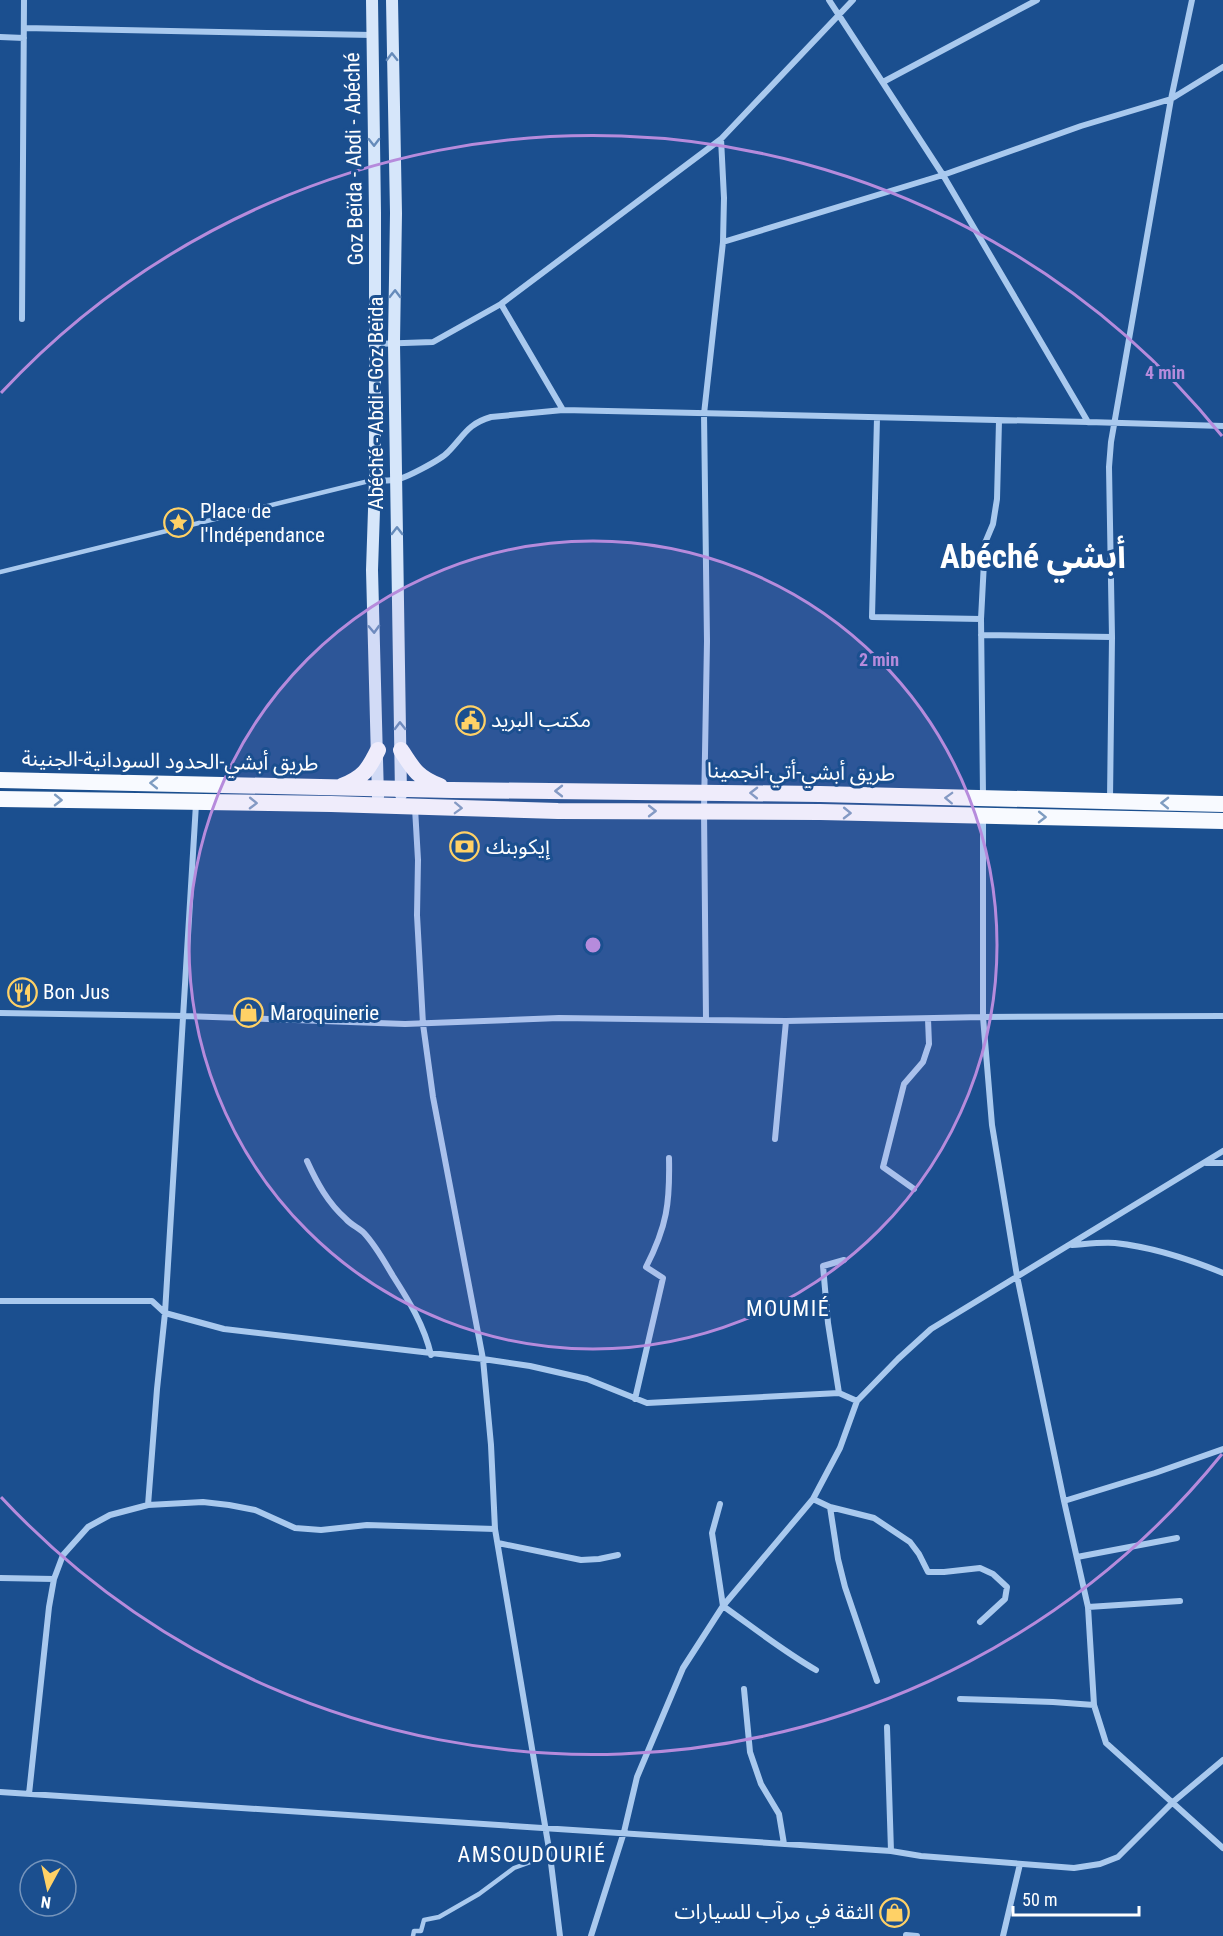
<svg xmlns="http://www.w3.org/2000/svg" width="1223" height="1936" font-family="'Roboto Condensed','Noto Sans Arabic',sans-serif">
  <rect width="100%" height="100%" fill="#1b4f8f"/>
  <g fill="none" stroke-linecap="round" stroke-linejoin="round">
    <path stroke="#a9c9ee" stroke-width="4.5" d="M0,572L373,480
      M413,1936L414,1931H421L424,1920L439,1917L479,1894L514,1868L550,1855"/>
    <path stroke="#a9c9ee" stroke-width="6" d="M829,0L943,175L1088,422
      M24,28L372,35
      M0,37L24,38
      M883,82L1037,0
      M723,242L943,175L1081,126L1171,99L1223,67
      M501,304L563,410
      M22,319L24,0
      M375,344L433,342L501,304L721,139L853,0
      M877,418L872,617L981,619
      M375,480C381,480 388,481 394,480C403,480 442,459 448,452C464,436 467,424 491,417L563,410L1088,422L1223,426
      M981,635L1112,637
      M983,795L981,619L985,543L993,524L997,499L999,421
      M1110,799L1112,637L1109,467L1111,442L1171,99L1192,0
      M415,808L418,860L417,915L423,1024L433,1097L483,1359L491,1445L495,1529L550,1855L560,1936
      M983,818V1017L992,1125L1017,1276L1064,1501L1088,1607L1094,1705L1106,1743L1223,1848
      M0,1013L184,1016L405,1024L559,1018L786,1021L983,1017L1223,1016
      M706,1019L704,810L707,641L704,414L723,242L724,198L721,139
      M775,1139L786,1021
      M307,1161C317,1183 328,1203 346,1219C351,1225 359,1228 364,1233C376,1246 384,1261 393,1276C409,1301 424,1325 431,1355
      M1206,1163H1223
      M914,1189L883,1167L904,1084L923,1062L929,1044L928,1019
      M1072,1245C1086,1244 1101,1242 1115,1243C1152,1247 1189,1259 1223,1273
      M844,1260L823,1266L828,1323L839,1393L857,1401
      M0,1301H152L165,1313L224,1329L483,1359L530,1366L587,1379L647,1403L839,1393
      M635,1399L663,1278L646,1267C667,1226 670,1203 669,1158
      M813,1499L830,1507L838,1559L845,1587L877,1681
      M1064,1501L1155,1473L1223,1449
      M148,1505L203,1502L229,1505L255,1510L295,1528L321,1530L367,1525L495,1529
      M830,1507L874,1518L910,1542L919,1554L928,1572H944L980,1568L993,1574L1007,1587L1005,1599L980,1622
      M498,1543L581,1560L599,1559L618,1555
      M1077,1557L1177,1538
      M0,1578L54,1579
      M1088,1607L1180,1601
      M816,1670C783,1651 754,1628 723,1606L813,1499L840,1448L857,1401L898,1359L931,1329L1223,1151
      M744,1689L750,1752L761,1784L779,1814L784,1844
      M960,1699L1053,1702L1094,1705
      M887,1727L891,1851
      M0,1792L891,1851L921,1856L1074,1868L1100,1864L1118,1857L1173,1802L1223,1760
      M29,1794L49,1607L54,1579L63,1555L88,1527L110,1515L148,1505L157,1389L165,1313L196,804
      M906,1935L917,1936
      M591,1936L624,1832L637,1777L683,1668L723,1606L712,1533L720,1504
      M1003,1936L1020,1864"/>
    <path stroke="#d6e6fa" stroke-width="12" d="M372,0L375,212V480L372,570L378,797
      M392,0L396,213L394,343L401,795"/>
    <path stroke="#f8faff" stroke-width="16" d="M401,750C413,769 418,778 440,786
      M0,780L452,790L820,794L1223,804
      M342,786C364,777 368,770 378,750
      M0,799L331,804L558,811L820,812L1223,821"/>
  </g>
  <defs><path id="oneway-chevron" d="M-2-3.5L2.5 0L-2 3.5" fill="none" stroke-width="1.6" stroke-linecap="round" stroke-linejoin="round" transform="scale(1.5)"/></defs>
  <g stroke="#668bba">
    <use href="#oneway-chevron" transform="translate(392 57) rotate(-91)"/>
    <use href="#oneway-chevron" transform="translate(374 142) rotate(89)"/>
    <use href="#oneway-chevron" transform="translate(395 294) rotate(-89)"/>
    <use href="#oneway-chevron" transform="translate(397 531) rotate(-90)"/>
    <use href="#oneway-chevron" transform="translate(374 629) rotate(88)"/>
    <use href="#oneway-chevron" transform="translate(400 726) rotate(-91)"/>
  </g>
  <g stroke="#7e9cc1">
    <use href="#oneway-chevron" transform="translate(154 783) rotate(-179)"/>
    <use href="#oneway-chevron" transform="translate(559 791) rotate(-180)"/>
    <use href="#oneway-chevron" transform="translate(754 793) rotate(-179)"/>
    <use href="#oneway-chevron" transform="translate(949 798) rotate(-178)"/>
    <use href="#oneway-chevron" transform="translate(58 800) rotate(1)"/>
    <use href="#oneway-chevron" transform="translate(253 803) rotate(1)"/>
    <use href="#oneway-chevron" transform="translate(1165 803) rotate(-179)"/>
    <use href="#oneway-chevron" transform="translate(458 808) rotate(2)"/>
    <use href="#oneway-chevron" transform="translate(652 811)"/>
    <use href="#oneway-chevron" transform="translate(847 813) rotate(1)"/>
    <use href="#oneway-chevron" transform="translate(1042 817) rotate(1)"/>
  </g>
  <circle cx="593" cy="945" r="404" fill="#b68bdc" fill-opacity=".12"/>
  <g fill="none" stroke="#b68bdc" stroke-width="3">
    <circle cx="593" cy="945" r="404"/>
    <path d="M1222 1454A809 809 0 0 1 1 1497M1 393A809 809 0 0 1 1222 436"/>
  </g>
  <defs>
    <symbol id="sight-ring" viewBox="-11 -11 22 22"><circle r="9.5" fill="#1b4f8f" stroke="#ffd166" stroke-width="1.5"/><path d="M0-6L1.8-2.2L6-1.7L2.9 1.2L3.7 5.4L0 3.3L-3.7 5.4L-2.9 1.2L-6-1.7L-1.8-2.2Z" fill="#ffd166"/></symbol>
    <symbol id="civic-ring" viewBox="-11 -11 22 22"><circle r="9.5" fill="#1b4f8f" stroke="#ffd166" stroke-width="1.5"/><path d="M-.6-6.5H3V-4.5H.6V-3L4-1V1h2V6H-6V1h2V-1L-.6-3ZM-1.2 2.5V6h2.4V2.5Z" fill="#ffd166"/></symbol>
    <symbol id="bank-ring" viewBox="-11 -11 22 22"><circle r="9.5" fill="#1b4f8f" stroke="#ffd166" stroke-width="1.5"/><path d="M-6-4H6V4H-6ZM0-2.3a2.3 2.3 0 1 0 0 4.6a2.3 2.3 0 1 0 0-4.6Z" fill="#ffd166"/></symbol>
    <symbol id="restaurant-ring" viewBox="-11 -11 22 22"><circle r="9.5" fill="#1b4f8f" stroke="#ffd166" stroke-width="1.5"/><path d="M-5-6h1v4h1v-4h1v4h1v-4h1v5L-1.5 .5V6h-2V.5L-5-1ZM5-6V6H3V1.5H1.5Q1.5-4 5-6Z" fill="#ffd166"/></symbol>
    <symbol id="shop-ring" viewBox="-11 -11 22 22"><circle r="9.5" fill="#1b4f8f" stroke="#ffd166" stroke-width="1.5"/><path d="M-5-2.5h2.3a2.7 3.5 0 0 1 5.4 0H5L5.5 6h-11ZM-1.5-2.5h3a1.5 2.3 0 0 0-3 0Z" fill="#ffd166"/></symbol>
  </defs>
  <g fill-rule="evenodd">
    <use href="#sight-ring" x="162" y="506" width="33" height="33"/>
    <use href="#civic-ring" x="454" y="704" width="33" height="33"/>
    <use href="#bank-ring" x="448" y="830" width="33" height="33"/>
    <use href="#restaurant-ring" x="6" y="976" width="33" height="33"/>
    <use href="#shop-ring" x="232" y="996" width="33" height="33"/>
    <use href="#shop-ring" x="878" y="1896" width="33" height="33"/>
  </g>
  <g text-anchor="middle" dominant-baseline="central" stroke-width="6" stroke-linejoin="round" paint-order="stroke">
    <g font-size="21" fill="#fff" stroke="#1b4f8f">
      <text transform="translate(354 159) rotate(-91)">Goz Beïda - Abdi - Abéché</text>
      <text transform="translate(376 403) rotate(-90)">Abéché - Abdi - Goz Beïda</text>
      <text transform="translate(170 761) rotate(1)">طريق أبشي-الحدود السودانية-الجنينة</text>
      <text transform="translate(801 772) rotate(1)">طريق أبشي-أتي-انجمينا</text>
    </g>
    <g font-size="21" fill="#fff" stroke="#1b4f8f" text-anchor="start">
      <text x="200" y="511">Place de<tspan x="200" dy="24">l'Indépendance</tspan></text>
      <text x="491" y="720">مكتب البريد</text>
      <text x="486" y="847">إيكوبنك</text>
      <text x="43" y="992">Bon Jus</text>
      <text x="270" y="1013">Maroquinerie</text>
      <text x="874" y="1912" text-anchor="end">الثقة في مرآب للسيارات</text>
    </g>
    <g font-size="22" letter-spacing="1.5" fill="#fff" stroke="#1b4f8f">
      <text x="788" y="1308">MOUMIÉ</text>
      <text x="532" y="1854">AMSOUDOURIÉ</text>
    </g>
    <g font-size="33" font-weight="bold" fill="#fff" stroke="#1b4f8f">
      <text x="1033" y="556">Abéché أبشي</text>
    </g>
  </g>
  <circle cx="593" cy="945" r="9" fill="#b68bdc" stroke="#1b4f8f" stroke-width="3"/>
  <g font-size="18" text-anchor="middle" font-weight="bold" fill="#b68bdc" stroke="#1b4f8f" stroke-width="6" stroke-linejoin="round" paint-order="stroke">
    <text x="1165" y="379">4 min</text>
    <text x="879" y="666">2 min</text>
  </g>
  <g transform="translate(48 1888) rotate(188)"><circle r="28" fill="#1b4f8f" stroke="#7695bc" stroke-width="1.5"/>
  <path d="M0-4.5L10 22L0 15L-10 22Z" fill="#ffd166"/>
  <text y="-9" font-size="16" font-weight="bold" text-anchor="middle" fill="#ffffff">N</text>
  </g>
  <path d="M1013 1906v9h126v-9" fill="none" stroke="#ffffff" stroke-width="3"/>
  <text x="1022" y="1906" font-size="18" fill="#ffffff" stroke="#1b4f8f" stroke-width="4.5" paint-order="stroke">50 m</text>
</svg>
